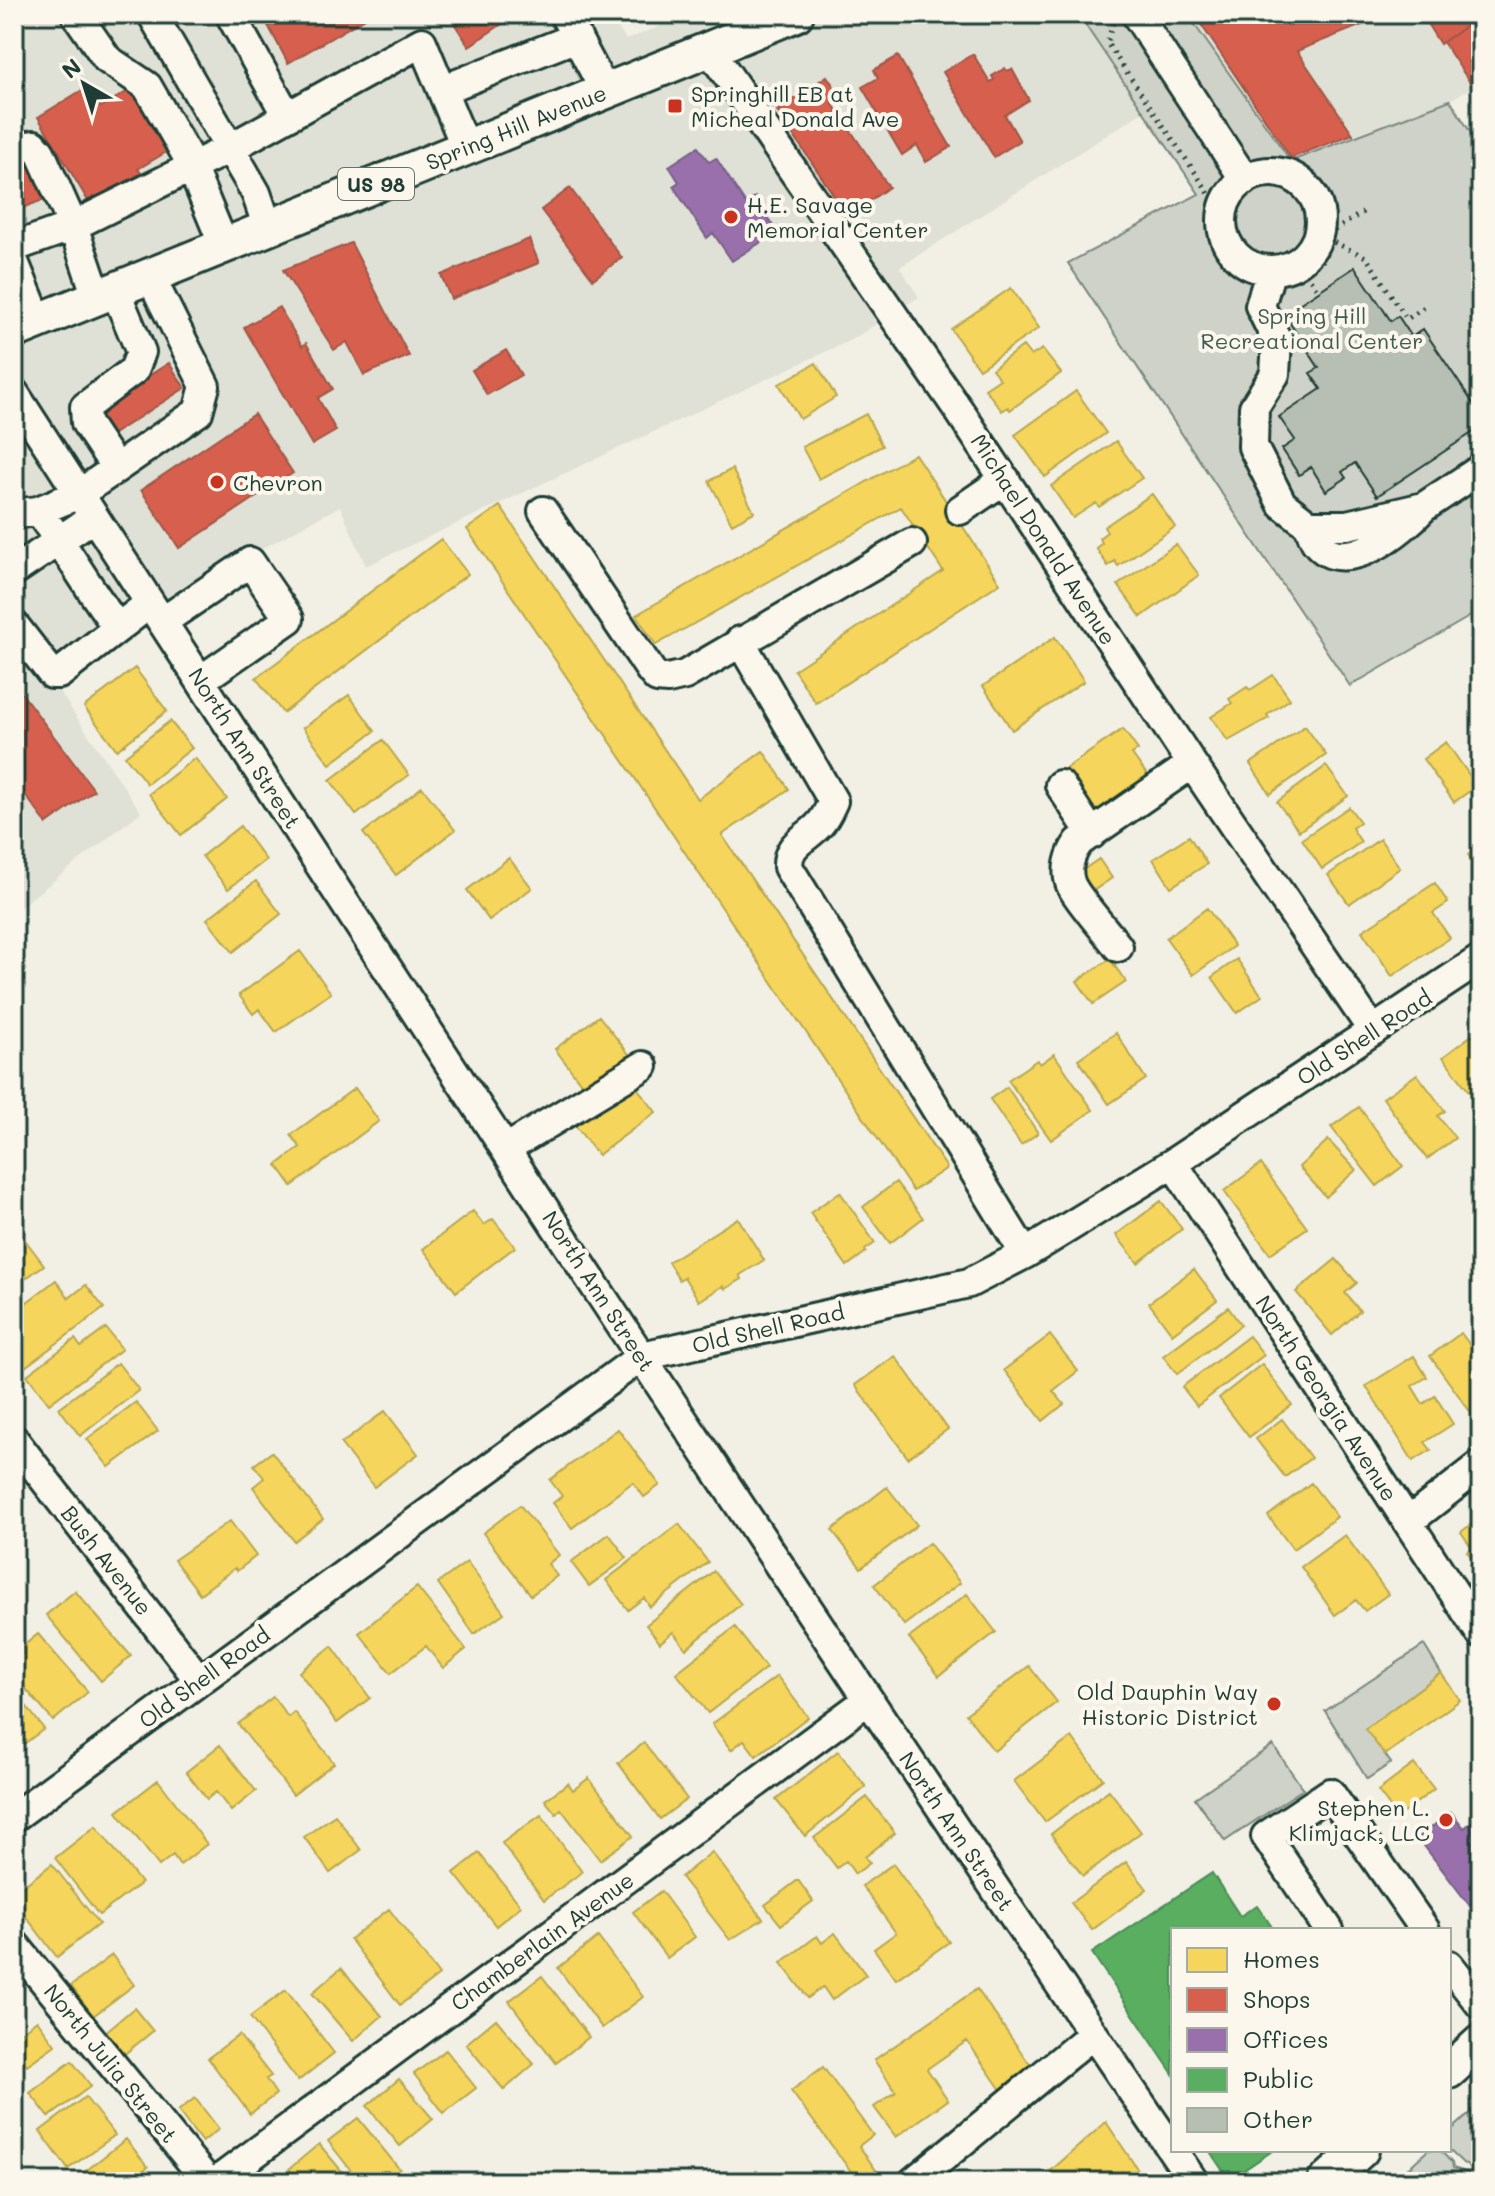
<svg xmlns="http://www.w3.org/2000/svg" width="1495" height="2196" font-family="Mali,sans-serif">
  <rect width="100%" height="100%" fill="#f2f0e5"/>
  <filter id="ink" filterUnits="userSpaceOnUse"><feTurbulence type="fractalNoise" baseFrequency=".0125" numOctaves="2"/><feDisplacementMap in="SourceGraphic" scale="16" xChannelSelector="R" yChannelSelector="G"/><feConvolveMatrix kernelMatrix="1 2 1 2 8 2 1 2 1" color-interpolation-filters="sRGB"/></filter>
  <g filter="url(#ink)">
    <path fill="#e0e1d6" d="M14,14H609L626,40L688,14H1078L1143,112L900,267L919,297L853,339L366,566L340,506L183,592L59,691L141,812L14,912V93L27,85L14,66Z
      M1188,14H1481V82L1450,100L1291,158Z"/>
    <path fill="#cfd2c8" stroke="#77887e" stroke-width="2" d="M1078,14H1187L1291,161L1450,100L1481,149V610L1350,686L1068,263L1199,194Z
      M1424,1645L1441,1673L1366,1729L1391,1763L1367,1779L1325,1711Z
      M1273,1745L1303,1789L1225,1841L1195,1798Z
      M1481,2104V2172L1464,2164L1449,2150V2132Z
      M1428,2150H1440L1452,2163L1453,2168L1481,2177V2182H1393Z"/>
    <path fill="#f6d55c" stroke="#b6a750" stroke-width="2" d="M1011,288L1039,328L979,369L951,329Z
      M1023,346L1031,356L1042,349L1061,373L1010,410L1008,407L1002,411L985,389L1000,379L992,369Z
      M816,363L836,397L800,419L779,384Z
      M1076,391L1106,433L1045,477L1015,435Z
      M866,414L882,446L819,479L802,447Z
      M1116,441L1142,478L1099,507L1096,503L1073,518L1051,486Z
      M915,454L1000,583L816,703L794,670L943,571L901,507L656,645L636,615Z
      M732,469L754,512L732,524L709,481Z
      M1152,494L1175,527L1118,566L1115,561L1108,566L1096,548L1102,543L1099,538L1107,532L1104,527Z
      M500,506L698,799L763,751L789,789L722,835L947,1168L913,1191L467,529Z
      M441,539L468,574L283,713L256,678Z
      M1176,544L1199,575L1141,617L1118,585Z
      M1055,637L1084,681L1012,730L983,686Z
      M135,668L167,711L117,750L84,707Z
      M1273,675L1290,699L1267,715L1269,718L1228,741L1211,717L1232,703L1229,699L1247,687L1250,690Z
      M349,695L375,731L330,764L303,728Z
      M170,721L192,748L147,784L125,756Z
      M1305,726L1326,755L1270,794L1250,764Z
      M1123,729L1138,750L1132,754L1148,776L1095,813L1083,794L1058,774Z
      M383,740L409,775L356,815L330,780Z
      M1446,742L1477,786L1454,802L1423,759Z
      M195,758L227,799L181,835L149,794Z
      M1326,766L1348,796L1299,831L1277,802Z
      M422,787L455,830L396,875L363,833Z
      M1349,807L1360,822L1352,828L1361,842L1322,869L1302,839Z
      M240,826L266,860L228,889L202,856Z
      M1189,836L1207,864L1171,887L1153,859Z
      M1380,839L1400,868L1349,904L1328,875Z
      M1481,846V875L1468,855Z
      M509,858L532,888L489,920L467,890Z
      M1099,859L1112,878L1090,893L1077,874Z
      M256,881L281,914L233,952L207,919Z
      M1435,883L1448,903L1433,913L1450,938L1392,976L1362,931Z
      M1207,908L1234,946L1193,975L1166,938Z
      M300,951L331,993L276,1032L259,1009L253,1014L239,995Z
      M1110,959L1126,982L1093,1004L1077,981Z
      M1237,959L1262,996L1237,1013L1212,977Z
      M599,1016L632,1058L587,1091L555,1049Z
      M1116,1033L1146,1079L1109,1104L1078,1059Z
      M1472,1035L1481,1046V1099L1477,1102L1443,1057Z
      M1054,1054L1093,1110L1051,1140L1008,1080L1037,1060L1040,1064Z
      M1417,1074L1445,1111L1438,1116L1455,1138L1427,1159L1383,1098Z
      M631,1080L656,1112L598,1155L574,1124Z
      M1007,1087L1038,1133L1021,1145L990,1099Z
      M355,1088L379,1121L292,1186L277,1165L300,1147L291,1135Z
      M1359,1107L1403,1166L1377,1186L1331,1127Z
      M1328,1140L1356,1170L1326,1197L1299,1167Z
      M1261,1164L1307,1228L1270,1254L1224,1191Z
      M896,1182L923,1218L890,1243L863,1207Z
      M840,1192L875,1243L865,1250L866,1252L847,1266L810,1213Z
      M1161,1201L1182,1229L1138,1263L1116,1235Z
      M473,1211L484,1225L493,1219L515,1247L456,1292L423,1249Z
      M738,1218L764,1260L740,1275L742,1279L725,1289L723,1286L699,1301L684,1277L679,1280L668,1262Z
      M26,1241L44,1265L14,1287V1249Z
      M1336,1259L1357,1283L1345,1293L1360,1311L1332,1335L1296,1292Z
      M1194,1269L1217,1300L1172,1334L1149,1303Z
      M56,1280L69,1298L86,1285L104,1308L25,1367L14,1352V1312Z
      M1228,1307L1241,1325L1177,1374L1163,1356Z
      M106,1328L122,1349L49,1404L27,1375L75,1339L81,1347Z
      M1461,1333L1481,1360V1407L1472,1414L1430,1356Z
      M1050,1335L1078,1371L1053,1391L1064,1404L1043,1421L1004,1370Z
      M1249,1336L1264,1355L1197,1406L1182,1387Z
      M895,1356L948,1429L908,1458L855,1385Z
      M1414,1356L1427,1377L1412,1386L1423,1404L1435,1396L1453,1424L1425,1442L1431,1450L1413,1461L1366,1386Z
      M118,1363L139,1390L80,1436L59,1408Z
      M1262,1364L1292,1405L1249,1437L1219,1398Z
      M136,1402L158,1431L109,1467L87,1439Z
      M385,1411L418,1454L374,1487L341,1444Z
      M1282,1419L1311,1458L1285,1477L1256,1439Z
      M618,1429L660,1485L644,1497L633,1482L572,1528L553,1503L562,1496L550,1480Z
      M272,1452L323,1519L294,1541L253,1487L264,1478L254,1465Z
      M1311,1483L1337,1517L1293,1549L1268,1516Z
      M887,1487L917,1525L861,1568L832,1530Z
      M520,1505L559,1555L548,1564L557,1576L531,1595L483,1533Z
      M1481,1517V1569L1467,1551L1472,1548L1461,1532Z
      M230,1521L256,1556L237,1571L235,1568L200,1594L174,1560Z
      M679,1524L708,1562L650,1607L644,1598L628,1610L606,1580Z
      M609,1534L627,1558L589,1586L571,1562Z
      M1345,1535L1388,1594L1365,1611L1356,1600L1335,1615L1301,1567Z
      M929,1543L960,1583L904,1625L874,1585Z
      M467,1562L504,1613L474,1634L438,1583Z
      M714,1571L741,1604L686,1649L673,1632L660,1643L646,1625Z
      M417,1587L466,1649L443,1668L426,1646L391,1673L359,1633Z
      M75,1591L131,1656L101,1681L46,1615Z
      M967,1594L996,1632L939,1676L909,1638Z
      M735,1627L766,1668L708,1713L676,1673Z
      M38,1634L88,1692L53,1721L14,1675V1660L24,1652L21,1648Z
      M332,1646L370,1698L337,1723L299,1672Z
      M1029,1666L1057,1702L994,1751L966,1714Z
      M1441,1673L1460,1700L1385,1755L1365,1729Z
      M777,1676L808,1717L756,1756L744,1740L731,1750L712,1724Z
      M14,1690L44,1729L24,1744L14,1732Z
      M273,1697L288,1717L294,1712L334,1763L293,1795L238,1724Z
      M1072,1737L1103,1779L1045,1822L1014,1781Z
      M644,1743L687,1799L660,1819L618,1763Z
      M220,1745L256,1791L231,1811L216,1792L207,1799L186,1772Z
      M838,1751L866,1787L805,1836L776,1800Z
      M1414,1764L1434,1789L1398,1817L1378,1791Z
      M589,1778L633,1836L600,1860L561,1809L556,1814L545,1800L568,1783L573,1790Z
      M158,1780L207,1844L180,1865L173,1855L159,1866L117,1812Z
      M1109,1790L1141,1832L1083,1876L1051,1834Z
      M867,1797L895,1833L865,1857L870,1863L855,1874L846,1861L837,1868L814,1838Z
      M335,1815L361,1850L330,1873L304,1837Z
      M541,1815L582,1872L544,1900L502,1843Z
      M96,1826L141,1883L99,1915L55,1858Z
      M712,1852L763,1919L730,1940L681,1877Z
      M479,1853L521,1906L496,1926L454,1873Z
      M1126,1862L1147,1889L1092,1930L1071,1903Z
      M52,1864L99,1924L57,1957L14,1901V1893Z
      M893,1864L949,1942L896,1979L874,1949L896,1933L862,1886Z
      M798,1880L813,1901L781,1925L765,1905Z
      M661,1891L695,1937L667,1958L633,1912Z
      M389,1909L439,1975L400,2005L350,1939Z
      M835,1933L866,1975L832,2000L823,1987L808,1998L781,1963L817,1936L822,1943Z
      M598,1937L643,1997L602,2028L558,1968Z
      M112,1955L134,1985L93,2016L71,1986Z
      M341,1968L382,2016L353,2041L312,1993Z
      M542,1976L589,2037L556,2063L509,2001Z
      M977,1989L1033,2069L1001,2090L967,2041L927,2069L948,2100L896,2137L874,2107L896,2092L874,2060Z
      M286,1990L334,2053L298,2081L250,2017Z
      M134,2008L153,2031L122,2056L103,2034Z
      M496,2019L534,2064L504,2090L466,2044Z
      M37,2020L55,2045L27,2065L14,2047V2037Z
      M239,2035L271,2076L266,2079L276,2094L250,2114L208,2058Z
      M446,2050L476,2088L444,2113L414,2074Z
      M72,2061L91,2086L49,2117L30,2093Z
      M823,2067L873,2135L859,2146L878,2173L866,2182H859L791,2091Z
      M399,2079L433,2119L400,2146L367,2106Z
      M85,2097L115,2135L68,2169L40,2131Z
      M195,2098L219,2129L202,2142L178,2111Z
      M358,2118L401,2171L387,2182H360L328,2141Z
      M1106,2122L1146,2182H1038Z
      M126,2139L148,2167L127,2182H72Z
      M319,2144L351,2182H300L289,2169Z"/>
    <path fill="#d6604d" stroke="#9f5646" stroke-width="2" d="M262,14H372L288,63Z
      M448,14H517L469,46Z
      M1194,14H1369L1372,21L1297,51L1353,134L1291,158Z
      M1421,14H1471L1475,20L1440,44Z
      M1475,20L1481,29V99L1443,42Z
      M973,54L990,82L994,80L992,76L1005,68L1007,71L1012,69L1029,100L1005,115L1020,141L994,157L943,72Z
      M898,56L951,147L926,162L917,145L902,155L862,87L878,78L874,70Z
      M827,76L841,97L832,103L889,187L848,216L777,111Z
      M89,86L101,107L133,88L170,150L138,169L141,173L90,204L38,117Z
      M32,155L49,198L14,211V162Z
      M570,188L622,258L593,279L541,210Z
      M529,239L539,263L451,299L441,275Z
      M351,243L409,356L364,375L347,342L334,350L283,270Z
      M279,307L302,346L306,343L333,389L318,398L336,431L312,445L244,327Z
      M506,350L521,375L487,395L472,370Z
      M169,363L185,388L108,437L92,412Z
      M254,414L293,473L179,548L141,490Z
      M14,683L94,790L47,824L14,780Z"/>
    <path fill="#9970ab" stroke="#746187" stroke-width="2" d="M698,147L709,162L716,158L745,203L755,197L777,232L732,261L713,233L707,238L673,186L679,182L669,166Z
      M1451,1812L1464,1828L1472,1822L1481,1834V1898L1470,1906L1418,1838Z"/>
    <path fill="#5aae61" stroke="#488c54" stroke-width="2" d="M1212,1873L1240,1916L1257,1905L1274,1930H1173V2074L1092,1953Z
      M1209,2150H1271L1272,2151L1229,2180Z"/>
    <path fill="#b7beb3" stroke="#1f3d34" stroke-width="2" d="M1355,267L1391,321L1398,316L1412,337L1423,329L1481,415V427L1377,496L1355,463L1342,472L1346,478L1326,491L1311,467L1299,475L1282,449L1295,440L1279,417L1321,389L1310,373L1319,368L1284,314Z"/>
    <g fill="none" stroke-linecap="round" stroke-linejoin="round">
      <defs>
        <path id="minor" d="M76,14L107,59L147,86L186,154L224,246
          M152,14L256,193L268,228
          M230,14L287,116
          M564,14L605,91
          M1136,14L1245,180
          M710,50L960,412L1192,764L1373,1031
          M442,90L577,37
          M14,148L34,145L40,152L73,226L14,247
          M1222 221a49 49 0 1 1 98 0a49 49 0 1 1-98 0Z
          M14,262L38,321
          M1271,270L1260,306L1277,341L1275,374L1254,407L1253,447L1282,504L1309,525H1347L1424,507L1481,469
          M115,290L141,352L134,370L85,407L86,423L116,468
          M97,297L73,226L230,148L422,42L466,148
          M14,393C402,993 791,1592 1194,2182
          M960,510L1005,479
          M38,511C67,549 89,590 118,628
          M543,511L651,671L657,678L668,679L685,675L912,543
          M14,514L38,511L79,494L198,412L205,386L150,276
          M1309,525C1311,530 1313,538 1316,542C1344,579 1403,530 1423,508
          M14,571L94,517
          M162,622L250,562L289,619L201,680
          M14,625L52,674H59L150,603
          M740,641L833,801C829,810 826,818 819,825C805,840 787,844 788,867L1025,1254
          M1060,785L1092,834
          M1118,947C1107,932 1078,900 1071,885C1065,870 1070,854 1079,842L1192,764
          M506,1149L643,1066
          M1173,1163L1481,1634
          M14,1440L199,1680
          M1408,1522L1481,1465
          M14,1817L642,1356L969,1283L1025,1254L1173,1163L1481,959
          M1329,1930L1266,1836L1330,1793L1425,1930
          M14,1944L208,2182
          M1449,1965L1481,2005
          M216,2182L868,1700
          M913,2182L1093,2034"/>
        <path id="major" d="M14,331L796,14
          M1449,2071L1481,2042
          M1325,2182L1361,2150"/>
      </defs>
      <use href="#minor" stroke="#1f3d34" stroke-width="34"/>
      <use href="#major" stroke="#1f3d34" stroke-width="40"/>
      <path stroke="#1f3d34" stroke-width="5" stroke-dasharray="2 6" stroke-linecap="butt" d="M1113,23L1107,43L1207,190C1222,224 1207,246 1244,273
        M1363,212L1332,232L1333,242L1366,257L1407,319L1426,306
        M1306,273L1318,291
        M1295,279L1321,263L1333,242"/>
      <use href="#minor" stroke="#fbf7ec" stroke-width="28"/>
      <use href="#major" stroke="#fbf7ec" stroke-width="34"/>
    </g>
  </g>
  <g fill="#c8321e" stroke="#fbf7ec" stroke-width="3">
    <rect x="667" y="98" width="16" height="16" rx="4"/>
    <circle cx="731" cy="217" r="8"/>
    <circle cx="217" cy="482" r="8"/>
    <circle cx="1274" cy="1704" r="8"/>
    <circle cx="1446" cy="1820" r="8"/>
  </g>
  <g text-anchor="middle" dominant-baseline="central" stroke-width="8" stroke-linejoin="round" paint-order="stroke">
    <rect fill="#fbf7ec" stroke="#61756b" stroke-width="2" x="338" y="168" width="76" height="32" rx="6"/>
    <g font-size="20" font-weight="bold" fill="#1f3d34">
      <text x="376" y="184">US 98</text>
    </g>
    <g font-size="22" fill="#1f3d34" stroke="#fbf7ec" text-anchor="start">
      <text x="691" y="93">Springhill EB at<tspan x="691" dy="25">Micheal Donald Ave</tspan></text>
      <text x="747" y="204">H.E. Savage<tspan x="747" dy="25">Memorial Center</tspan></text>
      <text x="233" y="482">Chevron</text>
      <text x="1258" y="1691" text-anchor="end">Old Dauphin Way<tspan x="1258" dy="25">Historic District</tspan></text>
      <text x="1430" y="1807" text-anchor="end">Stephen L.<tspan x="1430" dy="25">Klimjack, LLC</tspan></text>
    </g>
    <g font-size="22" fill="#1f3d34" stroke="#fbf7ec">
      <text transform="translate(516 127) rotate(-22)">Spring Hill Avenue</text>
      <text transform="translate(1044 539) rotate(57)">Michael Donald Avenue</text>
      <text transform="translate(245 748) rotate(57)">North Ann Street</text>
      <text transform="translate(1364 1037) rotate(-33)">Old Shell Road</text>
      <text transform="translate(599 1291) rotate(57)">North Ann Street</text>
      <text transform="translate(768 1328) rotate(-13)">Old Shell Road</text>
      <text transform="translate(1327 1398) rotate(57)">North Georgia Avenue</text>
      <text transform="translate(107 1560) rotate(52)">Bush Avenue</text>
      <text transform="translate(204 1677) rotate(-36)">Old Shell Road</text>
      <text transform="translate(957 1831) rotate(56)">North Ann Street</text>
      <text transform="translate(542 1941) rotate(-36)">Chamberlain Avenue</text>
      <text transform="translate(111 2063) rotate(51)">North Julia Street</text>
    </g>
    <g font-size="22" fill="#425b52" stroke="#fbf7ec">
      <text x="1312" y="315">Spring Hill<tspan x="1312" dy="25">Recreational Center</tspan></text>
    </g>
  </g>
  <rect width="1495" height="2196" fill="none" stroke="#fbf7ec" stroke-width="48"/>
  <rect x="24" y="24" width="1447" height="2148" fill="none" stroke="#1f3d34" stroke-width="3" filter="url(#ink)"/>
  <rect x="1171" y="1928" width="280" height="224" fill="#fbf7ec" stroke="#a3ada2" stroke-width="2"/>
  <rect x="1187" y="1948" width="40" height="24" fill="#f6d55c" stroke="#a3ada2" stroke-width="2"/>
  <text x="1243" y="1968" font-size="24" fill="#1f3d34">Homes</text>
  <rect x="1187" y="1988" width="40" height="24" fill="#d6604d" stroke="#a3ada2" stroke-width="2"/>
  <text x="1243" y="2008" font-size="24" fill="#1f3d34">Shops</text>
  <rect x="1187" y="2028" width="40" height="24" fill="#9970ab" stroke="#a3ada2" stroke-width="2"/>
  <text x="1243" y="2048" font-size="24" fill="#1f3d34">Offices</text>
  <rect x="1187" y="2068" width="40" height="24" fill="#5aae61" stroke="#a3ada2" stroke-width="2"/>
  <text x="1243" y="2088" font-size="24" fill="#1f3d34">Public</text>
  <rect x="1187" y="2108" width="40" height="24" fill="#b7beb3" stroke="#a3ada2" stroke-width="2"/>
  <text x="1243" y="2128" font-size="24" fill="#1f3d34">Other</text>
  <g transform="translate(84 84) rotate(321)" stroke="#fbf7ec" stroke-width="6" paint-order="stroke">
  <path d="M0-6L14 30L0 20L-14 30Z" fill="#1f3d34"/>
  <text y="-12" font-size="22" font-weight="bold" text-anchor="middle" fill="#1f3d34">N</text>
  </g>
</svg>
